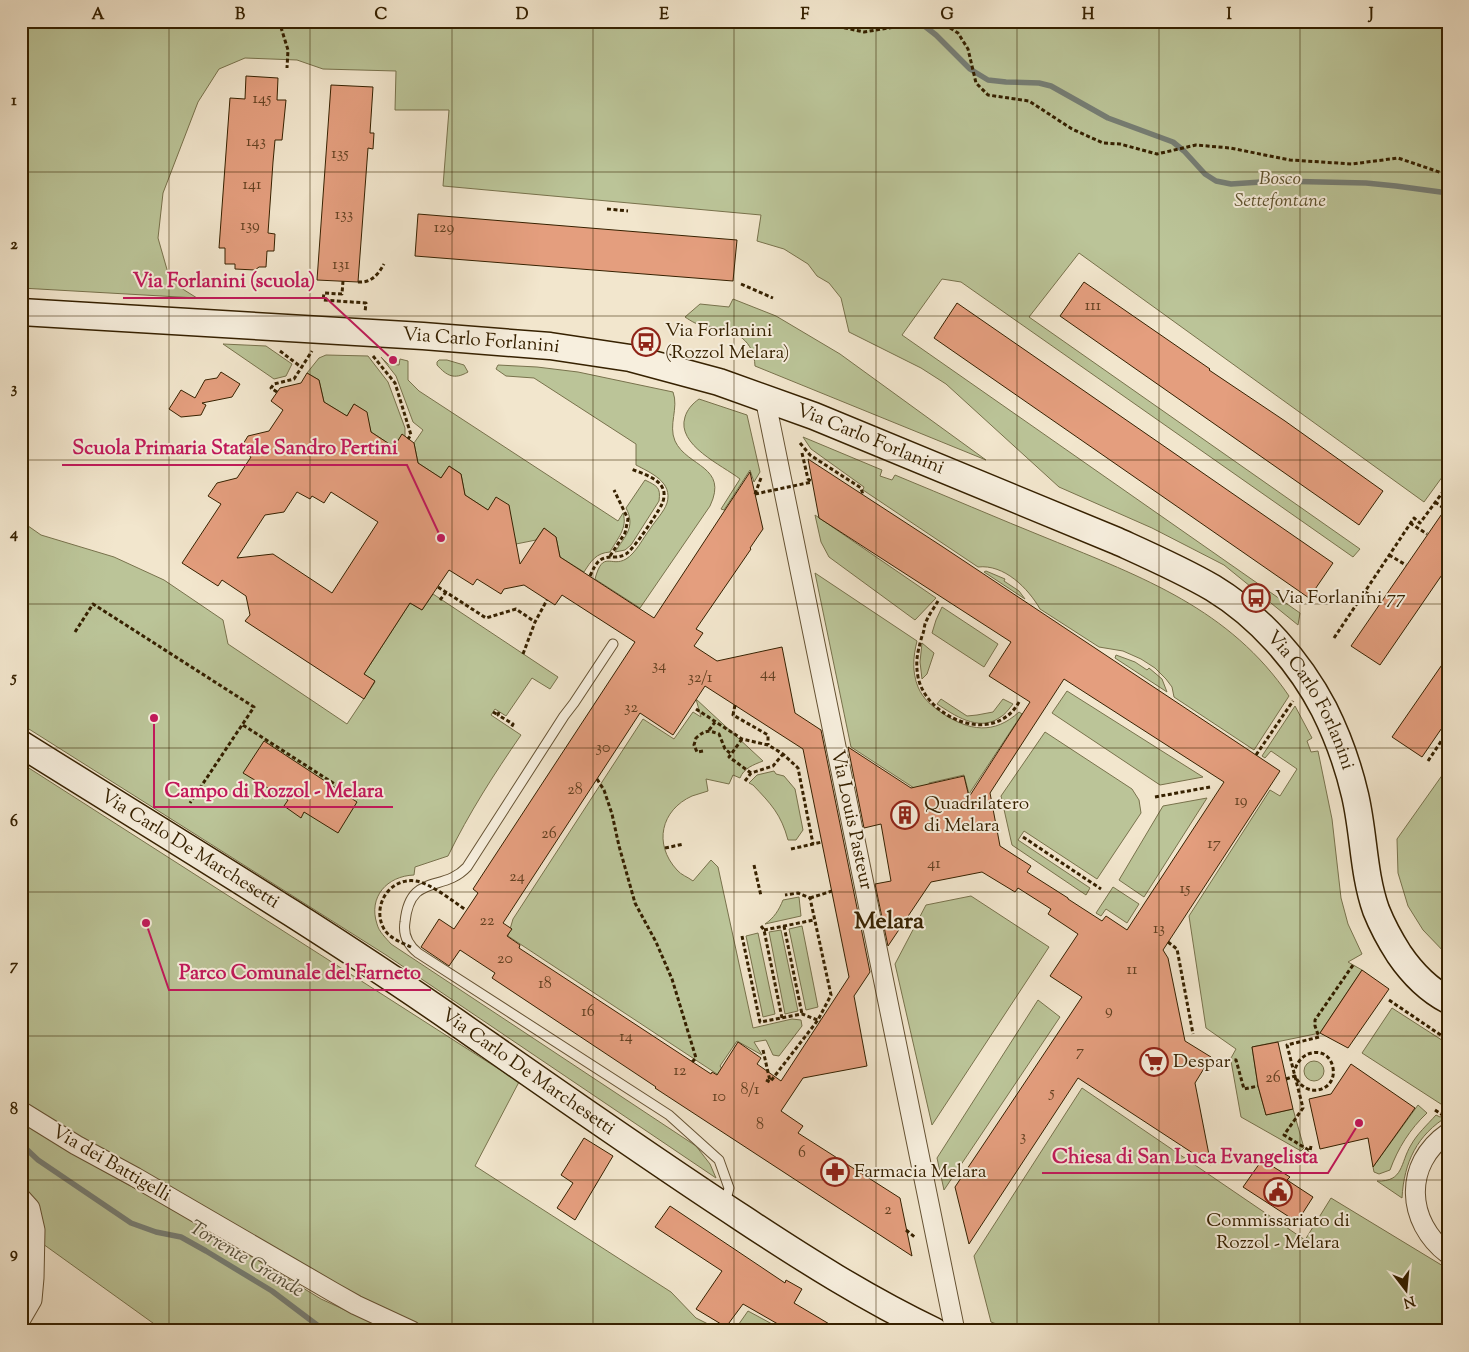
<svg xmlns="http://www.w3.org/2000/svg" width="1469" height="1352" font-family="'Sorts Mill Goudy',serif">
  <rect width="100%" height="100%" fill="#f2e6cd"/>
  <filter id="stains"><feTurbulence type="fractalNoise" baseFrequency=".004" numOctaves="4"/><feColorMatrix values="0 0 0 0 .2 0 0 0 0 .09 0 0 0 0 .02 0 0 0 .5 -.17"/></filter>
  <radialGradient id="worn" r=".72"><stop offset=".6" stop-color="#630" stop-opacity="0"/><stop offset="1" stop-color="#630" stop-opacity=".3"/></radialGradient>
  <path fill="#bbc498" stroke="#78724c" d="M21,21H1448V469L1424,502L1079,253L1029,317L1360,549L1353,557L961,282L942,279L902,335L1300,613L1298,625L1224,565L1152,528L1059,487L946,384L921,368L849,332L841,298L829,283L817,276L808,264L784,249L757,241L761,215L443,186L449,110H395L396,71L323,69L297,60L245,58L219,69L198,102L163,193L158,238L168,273L181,288L197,298L21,288Z
    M733,299L776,316L840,354L986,460L755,366C754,341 737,331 714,327C708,326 701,325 695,323C691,321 688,319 685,317L700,304L729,307Z
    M223,344L266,346L292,364L286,376L274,379Z
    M326,355L368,356L388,382L405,428V437L402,435L394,447L371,432L366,412L354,404L347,416L324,402L319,380L307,373L319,358Z
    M381,357L388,364L399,365L400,359L408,361V380L419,391L618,521L623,513C628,528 617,539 610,552C596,553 591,561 584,572L560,557L556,537L544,528L536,540L516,544L488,510L465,495L461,474L449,466L441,478L418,463L414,443L423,430L413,422L396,376Z
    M439,360H447L464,365L468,372C454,380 447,376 437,365V362Z
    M498,365L537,367L578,372L673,392C679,408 668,425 675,441C687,467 729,466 710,506L640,608L595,579C603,549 611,568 626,559C636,553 643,538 650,529C655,521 664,512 667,503C673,482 651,473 636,465V444L534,378L506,376L496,369Z
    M699,399L747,415L760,472L754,482L750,470L724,510L721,509L740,479C722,465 676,445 685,417C687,410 692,404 699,399Z
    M803,437L882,470L880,476L892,480L895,475C946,496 997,518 1049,539C1142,577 1230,609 1289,696L1254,750L1174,697L1172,687L1166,679L1155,668L1141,659L1123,651L1099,647L1040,609C1028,588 1004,564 978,567L863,490L864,487L811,449Z
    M645,480C657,486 661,487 659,501L631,545L625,550L615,552C625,536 636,527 626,508Z
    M815,515L936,598L915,620L829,557L821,542Z
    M21,521L41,535L114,557L164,580L223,620L228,644L347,724L375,682L364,674L410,603L422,610L433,594L558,677L550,689L532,678L506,716L495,709L491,715L521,735C494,774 469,813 448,856L415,867L414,875C387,876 368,897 377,924C379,932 386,938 391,944L696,1146L710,1164L716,1178L386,955L21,724Z
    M986,571L1005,579L1004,581L1019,591L1025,599L984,572Z
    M815,573L917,641C913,657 912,672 918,687C923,699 932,706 942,713C969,731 994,735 1019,712L1022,714L969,794L964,775L929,783L934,801L851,747Z
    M942,607L998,644L984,667L932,633L936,620Z
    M922,643L934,653L927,674L922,679L920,662Z
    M1116,655L1135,662L1147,670L1149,668L1162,679L1167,692L1115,658Z
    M1067,691L1203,777L1160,785L1052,713Z
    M696,699L763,761C753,765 744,768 740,778L733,775L729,784L706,779L708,791C703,793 697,794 692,796C661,810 653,844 677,870C681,875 688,877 693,881L711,860L718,867L753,1028L792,1019L801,1020L802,1026L779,1056L773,1055L766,1040L754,1042L762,1055L737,1041L720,1066L723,1070L720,1076L508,936L513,919L643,719L674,739L693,712L701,717Z
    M941,699L967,716L977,715L993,712L1003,699L1013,704C1009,709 1005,715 999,718C978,732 954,715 937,704Z
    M1295,706L1312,738L1307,741L1311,752L1318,751L1332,819L1341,898L1348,924L1362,954L1348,962L1362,970L1320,1033L1252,1047L1258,1086L1266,1115L1293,1109L1304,1148L1301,1151L1241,1117L1231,1061V1058L1236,1049L1206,1028L1189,916L1270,790L1280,796L1297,769L1271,751L1265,758L1262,756Z
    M1045,732L1132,789L1139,800L1141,813L1097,879L1024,831L1018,840L1090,888L1086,895L1012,845L1001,796Z
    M21,763L519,1082L475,1166L671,1292L696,1318L722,1331H429L340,1287L21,1102Z
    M1448,767V956L1423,930L1408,906L1398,873L1397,839Z
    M774,771L776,774L784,776L795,789L803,830L796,840H788C781,814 771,804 753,785L749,783L757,775Z
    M1207,798L1144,897L1119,880L1163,806Z
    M1113,887L1139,904L1127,923L1106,909L1101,916L1096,913Z
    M971,896L1049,947L932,1125L895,964L926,905Z
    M799,897L801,916L765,924C774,918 779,910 783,900Z
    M802,926L818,1007L806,1010L789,929Z
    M781,930L798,1011L785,1014L769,932Z
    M758,933L775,1014L763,1017L746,936Z
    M1038,1000L1060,1017L944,1190L937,1158Z
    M1392,1008L1448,1044V1116C1417,1135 1404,1162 1402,1198L1377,1181C1404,1182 1400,1163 1411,1145C1417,1134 1427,1125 1436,1115L1440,1117L1448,1114L1447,1108L1362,1053Z
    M1304 1071a10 10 0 1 1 20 0a10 10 0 1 1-20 0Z
    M1082,1088L1305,1240L1331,1198L1448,1269V1331H1010V1329L991,1322L974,1256Z
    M1418,1105L1427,1113C1410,1129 1398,1148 1390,1170L1379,1174L1374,1172L1373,1167Z
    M21,1121L80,1158L185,1216L321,1299L391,1331H164L43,1244L21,1190Z
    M748,1311L785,1331H734Z"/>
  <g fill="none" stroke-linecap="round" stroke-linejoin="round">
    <path stroke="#767e75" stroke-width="5.5" d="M918,21L936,35L970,69L988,80L1006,82L1039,83L1051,86L1108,118L1173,142L1184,151L1205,174L1216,181L1231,184L1276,181L1366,183L1396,186L1448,193
      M21,1144L38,1160L131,1223L156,1232L181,1237L206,1251L272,1291L325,1331"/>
  </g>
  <path fill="#e49e7e" stroke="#362100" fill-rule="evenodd" d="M246,76L278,78L277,100H286L282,140H275L273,162L268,233L275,234L274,251H267L266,267H259L255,270L235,269V264H225V248H219L230,98L245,99Z
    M331,85L373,87L370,133H374L373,149L368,148L358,282L317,280Z
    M418,214L737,240L733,281L415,256Z
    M1084,282L1210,369L1209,370L1285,421L1383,491L1359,525L1060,316Z
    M957,303L1333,563L1309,598L934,338Z
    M221,372L240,384L232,397L202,403L206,405L201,415L181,417L169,409L181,390L195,398L205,380L217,378Z
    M307,373L319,380L324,402L347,416L354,404L367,412L371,432L394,447L402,434L414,443L418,463L441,478L449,466L461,474L465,495L488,510L496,497L509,505L520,564L544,528L556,537L560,557L654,618L750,472L763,529L750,548L751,549L696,629L703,633L694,646L717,661L782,647L795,713L821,730L870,972L854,996L867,1066L803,1078L781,1111L803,1126L798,1133L900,1198L912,1256L655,1088L656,1087L492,978L495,973L460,950L449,966L421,947L439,919L454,929L478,893L473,889L635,642L562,595L555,605L524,585L504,589L501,594L477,579L473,585L449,570L422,610L410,603L364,674L375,681L364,699L245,621L250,615L246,596L222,580L218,586L182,563L221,504L208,496L217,483L237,478L251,457L240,449L248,436L269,431L283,410L271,401L280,388L301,383ZM297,492L310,499L312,496L324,503L331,492L378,522L332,593L273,554L237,558L265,515L284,512ZM705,686L803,749L849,977L781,1081L757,1064L761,1058L738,1042L717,1075L712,1072L711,1074L519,948L520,945L507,936L512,929L503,923L640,713L673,735Z
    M808,459L943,547L1280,771L1163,950L1168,958L1185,1041L1211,1057L1195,1083L1211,1165L1078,1078L969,1244L955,1187L1082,997L1050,976L1078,934L1048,914L1051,909L1018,888L1015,892L982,872L931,882L888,946L875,884L891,881L881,824L864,828L848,747L911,788L964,776L969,797L1030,702L989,676L1011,642L819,518ZM1064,679L1224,782L1127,930L1106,916L1102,921L1068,899V898L1027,872L1031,866L1000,846L990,793Z
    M1448,505V566L1380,665L1351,646Z
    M1448,656V719L1422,757L1392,737Z
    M264,741L357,802L338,833L304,812L301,818L284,806L288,800L243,773Z
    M1362,970L1389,989L1348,1048L1320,1033Z
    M1278,1042L1293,1109L1266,1115L1258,1086L1252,1047Z
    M1351,1064L1415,1108L1373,1167L1368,1138L1320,1149L1309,1099L1331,1094Z
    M584,1138L613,1156L575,1220L557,1208L573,1183L561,1175Z
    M1262,1160L1290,1177L1287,1180L1313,1197L1297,1222L1243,1187Z
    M670,1206L785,1283L786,1280L802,1289L794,1303L841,1331H790L743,1304L726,1327L696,1309L722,1271L655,1227Z"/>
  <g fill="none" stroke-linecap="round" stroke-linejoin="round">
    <defs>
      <path id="service" d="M613,644L574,703L564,716L467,867C443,893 410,872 405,922C403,934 408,945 418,953L669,1115L719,1160L729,1188L727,1196L723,1202"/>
      <path id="minor" d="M765,398L955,1331
        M21,1111L76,1145L135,1177L333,1292L356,1305L412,1331
        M1448,1133C1403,1164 1406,1222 1448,1254
        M21,1198L30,1208L35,1230L34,1278L32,1300L21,1319"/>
      <g id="secondary">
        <path id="s1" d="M21,312L423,336L550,346L630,358L719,382L814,416L1117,541C1150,556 1182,570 1213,588C1259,616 1299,661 1324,709C1338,737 1348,765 1355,795C1364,833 1363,873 1376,910C1382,925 1390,940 1399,954C1412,973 1427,989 1448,1000"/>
        <path id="s2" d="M21,744C166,835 313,923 453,1020C549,1087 644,1154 742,1218C804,1259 867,1299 934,1331"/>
      </g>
    </defs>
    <use href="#service" stroke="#655233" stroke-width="11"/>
    <use href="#minor" stroke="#655233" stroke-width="21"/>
    <use href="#secondary" stroke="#362100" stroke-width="29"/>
    <path stroke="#362100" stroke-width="3" stroke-dasharray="4 2.5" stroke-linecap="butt" d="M279,21L288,50L287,68
      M826,21L836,26L864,32L931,21
      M939,21L958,33L968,49L976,83L988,95L1029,101L1072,129L1103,143L1120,144L1157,154L1196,145L1230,148L1290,160L1352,164L1398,158L1448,175
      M607,209L628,211
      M343,281L342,294L324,293L323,300L366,303L365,312
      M358,282C371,283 378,275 384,264
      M741,284L773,298
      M280,351L301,367
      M373,356L395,383L411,435L408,439
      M277,392L271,388L274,384L294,379L312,351
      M800,443L810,455L861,488L863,495
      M802,453L808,479L812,482
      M755,494L761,478
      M1435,502L1448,511
      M1410,523L1427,534
      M1389,555L1406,565
      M610,556L625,533L628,519L614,490
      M590,576C596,563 599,556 615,557C619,557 622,556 626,554C634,549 657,514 662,504C664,500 665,493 663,489C659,478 641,473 631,469
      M438,587L486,618L516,609L535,622
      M1365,592L1381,602
      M440,600L446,592
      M938,601C934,608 928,616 925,624C924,628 924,632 922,636C918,651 915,660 918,677C926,718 994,747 1019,702
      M75,632L93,604L254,707L190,803
      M1334,638L1414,518L1420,523L1448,485
      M523,654L535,622L547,600
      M735,705L733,715L768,735V745
      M696,709L742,739L768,745L783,754L798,768L813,844
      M493,712L498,715
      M499,712L498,715L513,724L511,728
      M243,725L358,799
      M709,730L715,722
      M742,739L729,757L751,773
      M703,751L697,752L694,745L696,738C705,730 708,730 719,734L725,749L731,754
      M1256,755L1293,701
      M1428,761L1448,731
      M597,779L604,790L612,814L619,846L635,903L656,942L672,979L696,1058L692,1062
      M745,781L751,773L773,766L783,754
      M1155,797L1210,787
      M1023,837L1101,889
      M665,848L684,844
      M791,849L822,842
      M754,865L761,896
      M810,898L832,891
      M761,926L764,930L782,1018
      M784,926L802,1014
      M764,930L814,920
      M742,936L760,1022L802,1014L820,1021
      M1168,942L1177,949L1193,1034
      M1389,1000L1448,1040
      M763,1050L770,1081
      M1228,1059L1236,1060L1244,1089L1258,1086
      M1286,1079L1295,1076C1306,1100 1337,1091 1333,1068C1329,1045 1300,1049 1295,1070
      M766,1080L770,1082L818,1020L831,995L810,898L798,893L785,895
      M1435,1110L1441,1114L1448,1112
      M1311,1146L1310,1151L1313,1158
      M1307,1155L1310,1151L1284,1135L1303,1108L1287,1045L1319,1037L1315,1026V1020L1353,965
      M906,1230L916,1238"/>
    <use href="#service" stroke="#f7efde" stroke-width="9"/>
    <use href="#minor" stroke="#f7efde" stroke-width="19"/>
    <use href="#secondary" stroke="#f7efde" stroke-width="26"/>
    <path stroke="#362100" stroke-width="3" stroke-dasharray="4 2.5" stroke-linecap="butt" d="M755,494L812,482
      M411,947C401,942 388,938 383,927C372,904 391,877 416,881C430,883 454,902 466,910"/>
  </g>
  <path fill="none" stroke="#362100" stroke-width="1" stroke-opacity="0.55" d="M169,21V1331M310,21V1331M452,21V1331M593,21V1331M734,21V1331M876,21V1331M1017,21V1331M1159,21V1331M1300,21V1331M21,172H1448M21,316H1448M21,460H1448M21,604H1448M21,748H1448M21,892H1448M21,1036H1448M21,1180H1448"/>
  <defs>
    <symbol id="bus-ring" viewBox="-11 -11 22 22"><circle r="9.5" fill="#f7efde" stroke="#8f2418" stroke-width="1.5"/><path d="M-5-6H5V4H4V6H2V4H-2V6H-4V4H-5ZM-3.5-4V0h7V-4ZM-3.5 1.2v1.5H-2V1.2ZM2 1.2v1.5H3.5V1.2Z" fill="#8f2418"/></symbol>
    <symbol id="building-ring" viewBox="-11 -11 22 22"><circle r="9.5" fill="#f7efde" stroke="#8f2418" stroke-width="1.5"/><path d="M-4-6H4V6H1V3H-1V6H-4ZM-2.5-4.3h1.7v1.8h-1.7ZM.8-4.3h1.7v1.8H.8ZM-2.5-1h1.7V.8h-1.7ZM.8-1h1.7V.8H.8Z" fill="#8f2418"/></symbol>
    <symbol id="supermarket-ring" viewBox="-11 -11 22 22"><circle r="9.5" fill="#f7efde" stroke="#8f2418" stroke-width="1.5"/><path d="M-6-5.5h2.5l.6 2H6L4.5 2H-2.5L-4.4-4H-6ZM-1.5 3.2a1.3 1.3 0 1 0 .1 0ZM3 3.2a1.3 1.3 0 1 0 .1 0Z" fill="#8f2418"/></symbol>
    <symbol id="pharmacy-ring" viewBox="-11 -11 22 22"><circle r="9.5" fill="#f7efde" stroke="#8f2418" stroke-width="1.5"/><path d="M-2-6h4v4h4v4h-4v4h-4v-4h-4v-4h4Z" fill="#8f2418"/></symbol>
    <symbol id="civic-ring" viewBox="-11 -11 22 22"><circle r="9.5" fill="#f7efde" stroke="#8f2418" stroke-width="1.5"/><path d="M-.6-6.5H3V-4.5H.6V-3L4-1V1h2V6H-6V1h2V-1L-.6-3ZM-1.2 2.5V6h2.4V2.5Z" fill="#8f2418"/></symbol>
  </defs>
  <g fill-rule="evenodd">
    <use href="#bus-ring" x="630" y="326" width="32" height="32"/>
    <use href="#bus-ring" x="1240" y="582" width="32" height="32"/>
    <use href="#building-ring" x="889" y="799" width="32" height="32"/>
    <use href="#supermarket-ring" x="1138" y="1046" width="32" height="32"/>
    <use href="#pharmacy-ring" x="819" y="1156" width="32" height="32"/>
    <use href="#civic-ring" x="1262" y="1176" width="32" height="32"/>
  </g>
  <g text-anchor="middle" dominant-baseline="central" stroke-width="4" stroke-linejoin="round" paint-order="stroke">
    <g font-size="16" fill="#624020">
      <text x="262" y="99">145</text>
      <text x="256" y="142">143</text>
      <text x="340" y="154">135</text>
      <text x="252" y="185">141</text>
      <text x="344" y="215">133</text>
      <text x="250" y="226">139</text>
      <text x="444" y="228">129</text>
      <text x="341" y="265">131</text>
      <text x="1093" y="306">111</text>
      <text x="659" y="666">34</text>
      <text x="768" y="674">44</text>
      <text x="700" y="678">32/1</text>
      <text x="631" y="708">32</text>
      <text x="603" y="748">30</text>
      <text x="575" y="790">28</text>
      <text x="1241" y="801">19</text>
      <text x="549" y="834">26</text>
      <text x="1214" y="844">17</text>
      <text x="934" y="864">41</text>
      <text x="517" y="877">24</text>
      <text x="1185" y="889">15</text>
      <text x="487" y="921">22</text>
      <text x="1159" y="929">13</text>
      <text x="505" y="959">20</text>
      <text x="1132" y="970">11</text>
      <text x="545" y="984">18</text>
      <text x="1109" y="1011">9</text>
      <text x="588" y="1012">16</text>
      <text x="626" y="1037">14</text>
      <text x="1080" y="1052">7</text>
      <text x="680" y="1071">12</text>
      <text x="1273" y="1078">26</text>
      <text x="750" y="1090">8/1</text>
      <text x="1052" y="1093">5</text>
      <text x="719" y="1097">10</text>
      <text x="760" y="1125">8</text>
      <text x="1023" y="1137">3</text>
      <text x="802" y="1153">6</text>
      <text x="888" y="1210">2</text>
    </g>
    <g font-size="19" font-style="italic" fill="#5e522e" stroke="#f7efde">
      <text x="1280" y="179">Bosco<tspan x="1280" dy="22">Settefontane</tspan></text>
    </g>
    <g font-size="19" fill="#362100" stroke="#f7efde" text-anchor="start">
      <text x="665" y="331">Via Forlanini<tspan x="665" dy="22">(Rozzol Melara)</tspan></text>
      <text x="1275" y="598">Via Forlanini 77</text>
      <text x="924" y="804">Quadrilatero<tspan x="924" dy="22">di Melara</tspan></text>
      <text x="1173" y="1062">Despar</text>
      <text x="854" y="1172">Farmacia Melara</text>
      <text x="1278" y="1221" text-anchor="middle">Commissariato di<tspan x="1278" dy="22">Rozzol - Melara</tspan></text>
    </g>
    <g font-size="19" fill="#362100" stroke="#f7efde">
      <text stroke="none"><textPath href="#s1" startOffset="461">Via Carlo Forlanini</textPath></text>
      <text stroke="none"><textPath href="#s1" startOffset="865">Via Carlo Forlanini</textPath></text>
      <text stroke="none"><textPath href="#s1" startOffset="1391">Via Carlo Forlanini</textPath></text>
      <text transform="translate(851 820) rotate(78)">Via Louis Pasteur</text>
      <text stroke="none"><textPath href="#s2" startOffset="199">Via Carlo De Marchesetti</textPath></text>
      <text stroke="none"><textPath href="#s2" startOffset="604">Via Carlo De Marchesetti</textPath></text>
      <text transform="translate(111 1164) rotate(30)">Via dei Battigelli</text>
    </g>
    <g font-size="20" font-style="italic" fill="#56503a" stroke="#f7efde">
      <text transform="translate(246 1260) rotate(31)">Torrente Grande</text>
    </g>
    <g font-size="24" font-weight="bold" fill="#362100" stroke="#f7efde">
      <text x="889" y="922">Melara</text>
    </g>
  </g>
  <path fill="none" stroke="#c2185b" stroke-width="2" d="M393 360L326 298H123M441 538L407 465H62M154 718L154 807H393M146 923L169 990H431M1359 1123L1328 1173H1042"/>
  <g fill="#c2185b" stroke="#f7efde" stroke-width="2">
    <circle cx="393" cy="360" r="5"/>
    <circle cx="441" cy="538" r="5"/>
    <circle cx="154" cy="718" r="5"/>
    <circle cx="146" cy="923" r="5"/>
    <circle cx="1359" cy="1123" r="5"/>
  </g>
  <g font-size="20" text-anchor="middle" font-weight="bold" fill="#c2185b" stroke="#f7efde" stroke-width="4" stroke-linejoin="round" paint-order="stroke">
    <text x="224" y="287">Via Forlanini (scuola)</text>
    <text x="235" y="454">Scuola Primaria Statale Sandro Pertini</text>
    <text x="274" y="797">Campo di Rozzol - Melara</text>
    <text x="300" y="979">Parco Comunale del Farneto</text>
    <text x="1185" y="1163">Chiesa di San Luca Evangelista</text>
  </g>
  <rect width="1469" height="1352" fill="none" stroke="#f2e6cd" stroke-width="55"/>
  <g transform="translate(1406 1290) rotate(164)" stroke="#f7efde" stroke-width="4" paint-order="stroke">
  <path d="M0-4L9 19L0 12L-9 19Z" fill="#362100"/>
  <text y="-8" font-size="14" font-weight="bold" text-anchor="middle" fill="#362100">N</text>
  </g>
  <rect x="28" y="28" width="1414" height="1296" fill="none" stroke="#362100" stroke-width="2"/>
  <g font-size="16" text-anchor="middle" font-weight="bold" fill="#362100">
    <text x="98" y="19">A</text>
    <text x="240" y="19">B</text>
    <text x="381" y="19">C</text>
    <text x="522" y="19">D</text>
    <text x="664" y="19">E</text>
    <text x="805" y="19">F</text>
    <text x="947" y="19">G</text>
    <text x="1088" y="19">H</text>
    <text x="1229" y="19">I</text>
    <text x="1371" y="19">J</text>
    <text x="14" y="105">1</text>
    <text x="14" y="249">2</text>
    <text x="14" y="393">3</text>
    <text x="14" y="538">4</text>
    <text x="14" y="682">5</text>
    <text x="14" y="826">6</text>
    <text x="14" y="970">7</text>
    <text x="14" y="1114">8</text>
    <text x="14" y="1258">9</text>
  </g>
  <rect width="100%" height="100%" filter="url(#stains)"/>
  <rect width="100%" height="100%" fill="url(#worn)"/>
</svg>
